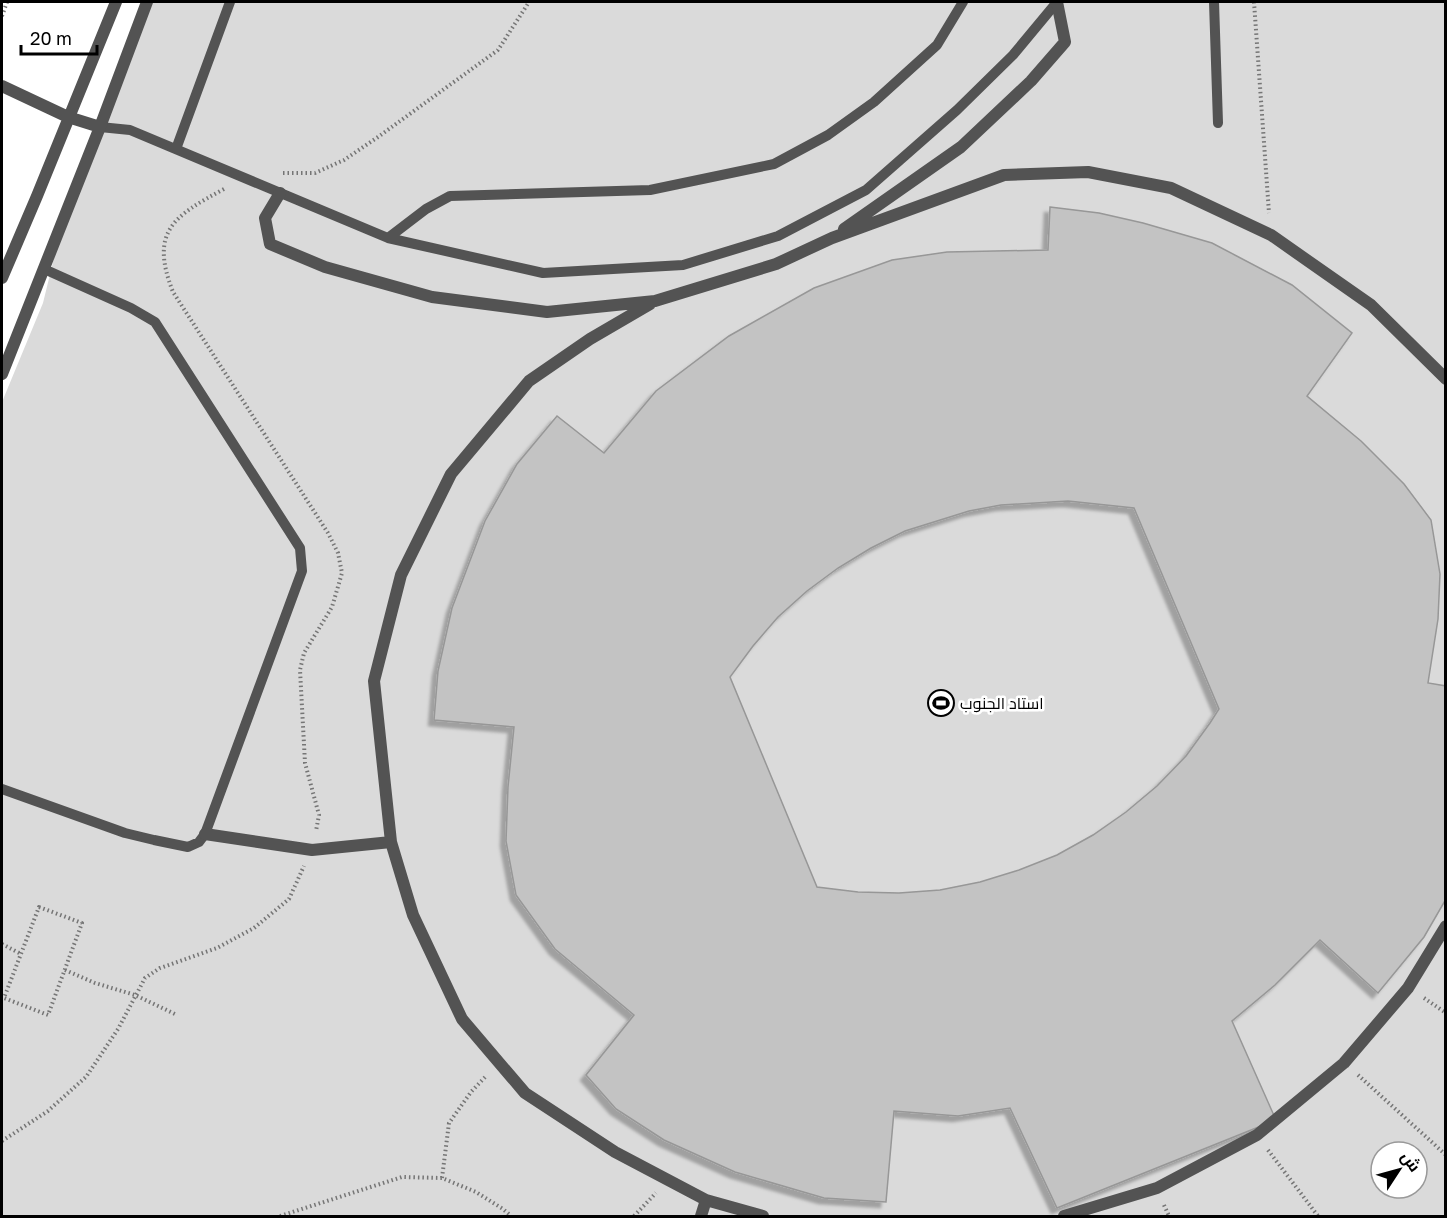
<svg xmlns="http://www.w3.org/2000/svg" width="1447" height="1218" font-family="'Golos Text',Cairo,sans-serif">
  <defs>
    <filter id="shadow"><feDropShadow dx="-5.5" dy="5.5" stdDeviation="1.5" flood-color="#0004"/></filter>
  </defs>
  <rect width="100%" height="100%" fill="#fff"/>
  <path fill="#dadada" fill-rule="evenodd" d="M151,2H1445V1216H2V402L43,303L63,221ZM1381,1152H1417V1188H1381Z"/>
  <path fill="#c3c3c3" stroke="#979797" stroke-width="1.5" fill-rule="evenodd" filter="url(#shadow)" d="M1050,207L1099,213L1143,223L1212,243L1292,285L1352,333L1307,396L1361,441L1404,484L1431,520L1440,574L1438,619L1428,683L1446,686V899L1424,937L1378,993L1320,940L1275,985L1232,1021L1276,1120L1057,1208L1010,1108L958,1116L894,1111L886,1202L824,1198L735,1172L664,1140L616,1109L586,1075L634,1015L555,949L516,895L506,841L508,787L514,727L434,720L438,671L452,608L485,521L517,464L557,416L604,453L656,391L729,336L814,288L892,260L947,252L1048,250ZM1068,501L1134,508L1219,709L1210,723L1186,756L1157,786L1126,812L1093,835L1057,855L1019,870L980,882L940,890L899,893L858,892L817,887L730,677L753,646L778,617L807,591L838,568L871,548L905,531L969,511L1001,505Z"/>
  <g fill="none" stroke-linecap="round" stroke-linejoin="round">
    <path stroke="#757575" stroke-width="4" stroke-dasharray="1.5 3" stroke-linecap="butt" d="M1254,2L1269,213
      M2,16L7,2
      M283,173H315L344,160L378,137L498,50L529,2
      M224,189C174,216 149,231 173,292L328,533L338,553L342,573L332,607L304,653L300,670L305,763L319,815L316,831
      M39,907L82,923L48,1015L4,998Z
      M2,944L21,954
      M65,970L95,983L135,995L177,1015
      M1424,998L1446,1013
      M1358,1075L1446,1155
      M2,1141L48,1111L86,1077L118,1029L145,978L160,968L217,948L254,928L289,899L304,866
      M1268,1150L1318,1216
      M442,1178L449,1123L471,1092L487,1075
      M1164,1205L1169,1216
      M280,1216L402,1177L442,1178L476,1192L503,1209L511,1216
      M634,1216L656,1193"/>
    <path stroke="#535353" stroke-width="10" d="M1214,2L1218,123
      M100,127L130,130L388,238L543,273L683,265L778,236L866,190L957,110L1013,55L1057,2
      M176,149L230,2
      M388,238L426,209L450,196L650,190L774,164L828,135L874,102L937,45L963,2
      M2,789L125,833L154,840L188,847L199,842L205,834L302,571L300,548L155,322L131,308L44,269"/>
    <path stroke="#535353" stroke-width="12" d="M280,193L265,218L270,244L325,267L432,297L547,312L655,301L776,264L832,238L1004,175L1088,172L1171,188L1271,235L1371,305L1446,379
      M844,229L961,147L1031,81L1065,42L1057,2
      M650,304L590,339L529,381L451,474L401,575L374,681L391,842L413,915L462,1019L525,1093L615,1152L706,1200L763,1216
      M205,834L312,850L391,842
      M701,1216L706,1200
      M1064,1216L1157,1188L1257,1135L1344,1063L1408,988L1446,926"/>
    <path stroke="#535353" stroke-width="12" d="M2,86L68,117L100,127
      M2,278L37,196L116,2
      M2,374L100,127L147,2"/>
  </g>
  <defs>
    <symbol id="stadium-ring" viewBox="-11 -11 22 22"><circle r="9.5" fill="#fff" stroke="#000" stroke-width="1.5"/><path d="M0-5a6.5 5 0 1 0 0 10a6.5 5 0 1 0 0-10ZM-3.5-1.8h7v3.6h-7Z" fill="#000"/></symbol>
  </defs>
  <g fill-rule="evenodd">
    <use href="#stadium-ring" x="926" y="688" width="30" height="30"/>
  </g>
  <g text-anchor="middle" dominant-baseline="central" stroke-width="5" stroke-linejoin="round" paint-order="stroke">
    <g font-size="16" fill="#000" stroke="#fff" text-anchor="start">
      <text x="960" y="703">استاد الجنوب</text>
    </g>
  </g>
  <rect width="1447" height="1218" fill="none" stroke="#000000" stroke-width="6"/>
  <g transform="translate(1399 1170) rotate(54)"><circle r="28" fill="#ffffff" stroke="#999999" stroke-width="1.5"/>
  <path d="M0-4.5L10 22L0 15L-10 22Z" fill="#000000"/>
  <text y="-9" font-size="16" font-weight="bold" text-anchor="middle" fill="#000000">ش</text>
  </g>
  <path d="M21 45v9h76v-9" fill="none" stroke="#000000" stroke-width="3"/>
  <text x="30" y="45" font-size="18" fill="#000000" stroke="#ffffff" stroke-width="4.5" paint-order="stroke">20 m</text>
</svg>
